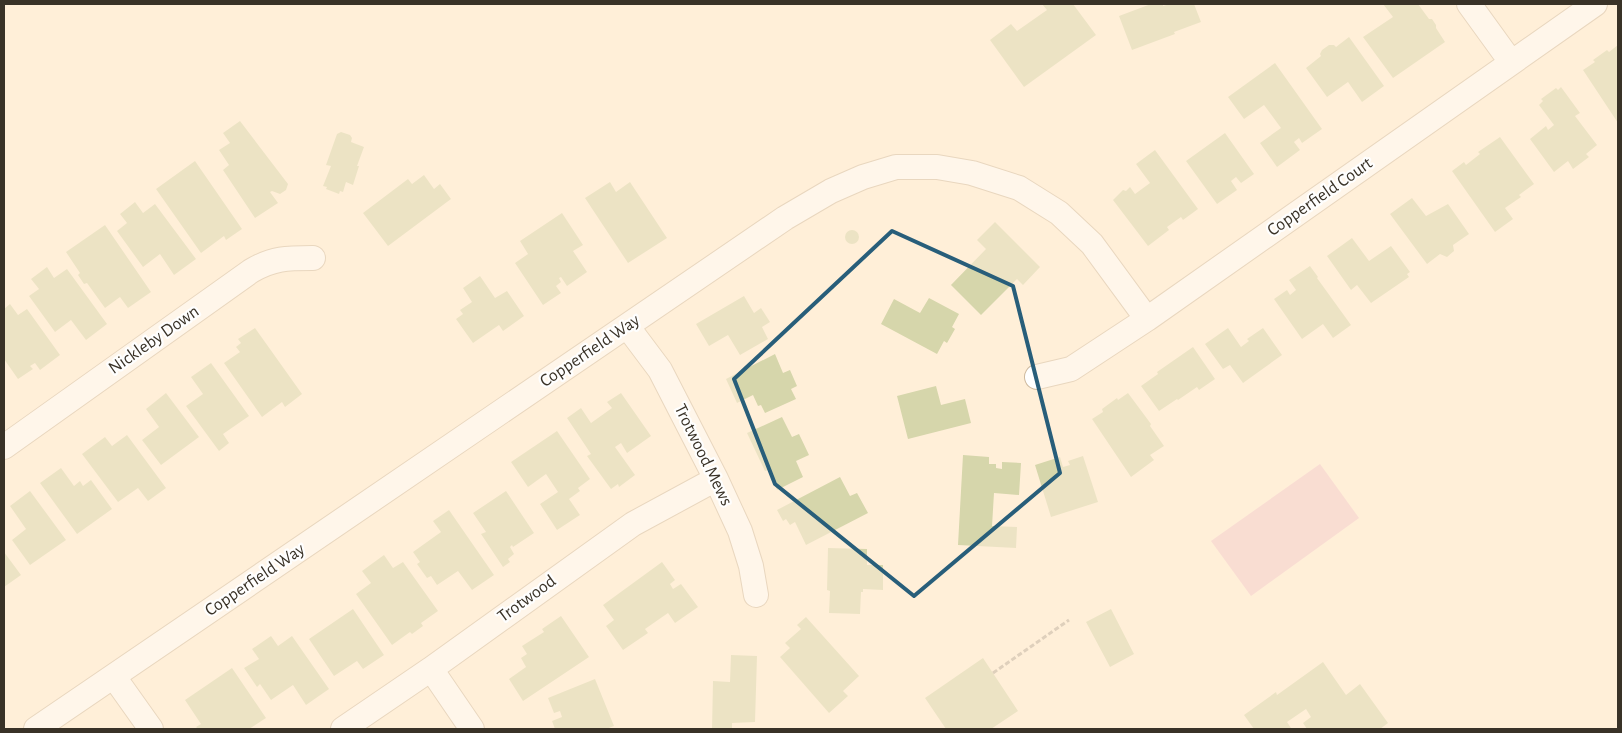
<svg xmlns="http://www.w3.org/2000/svg" width="1622" height="733" font-family="'Alegreya Sans',sans-serif">
  <rect width="100%" height="100%" fill="#ffefd8"/>
  <path fill="#f2c7cb" d="M1320,464L1359,518L1251,596L1211,541Z"/>
  <path fill="#d6d6ab" d="M1042,4H1073L1096,35L1024,87L990,40L1011,24L1017,31L1047,10Z
    M1151,4H1163V6L1170,4H1194L1201,22L1174,32L1175,34L1132,50L1119,16Z
    M1383,4H1418L1429,19H1432L1436,25V28L1445,42L1393,78L1363,37L1393,17Z
    M1349,37L1384,86L1362,102L1348,82L1327,97L1306,68L1321,56L1320,54L1322,50L1329,45H1334L1336,47Z
    M1618,45V123L1583,70L1595,62L1593,60L1607,50L1609,52Z
    M1275,63L1322,129L1302,143L1299,138L1294,142L1300,150L1277,167L1260,143L1281,128L1264,105L1244,119L1228,97Z
    M1561,87L1580,113L1575,116L1597,145L1586,154L1589,157L1573,169L1568,161L1554,172L1530,139L1546,126L1548,130L1554,125L1539,105L1543,101L1541,99L1556,88L1558,90Z
    M240,121L288,184L286,190L280,194L272,191L270,192L278,203L255,218L223,170L229,165L219,150L230,143L223,133Z
    M341,132L350,135L352,138L351,142L364,147L357,166H359L353,185L346,182L343,192L340,191L339,194L326,189L327,187L323,186L331,166L326,165L337,134Z
    M1225,133L1254,174L1241,183L1236,177L1231,181L1237,190L1217,204L1186,161Z
    M1500,137L1534,184L1519,195L1521,197L1505,208L1513,219L1495,232L1452,171L1464,162L1466,165L1480,154L1478,152Z
    M1155,150L1198,209L1183,220L1181,217L1167,227L1169,230L1148,246L1113,200L1123,190L1126,191L1130,187L1135,194L1150,183L1136,164Z
    M195,161L242,229L226,240L224,236L201,253L156,189Z
    M424,175L434,189L440,184L451,199L388,246L363,213L408,179L412,184Z
    M610,182L616,192L630,182L667,238L628,263L585,198Z
    M1412,198L1426,216L1448,204L1469,234L1453,245L1454,251L1447,257L1440,254L1427,264L1390,214Z
    M135,202L143,213L155,204L196,259L174,275L160,254L143,267L117,231L127,223L120,214Z
    M562,213L583,245L573,251L587,272L567,286L561,277L559,278L561,282L556,286L561,293L543,305L515,263L528,254L520,241Z
    M995,222L1040,267L1023,285L1017,279L981,315L951,285L986,249L977,240Z
    M105,225L151,292L128,308L120,297L105,308L87,283L84,284L78,275L80,273L66,252Z
    M845 237a7 7 0 1 1 14 0a7 7 0 1 1-14 0Z
    M1352,238L1369,261L1391,246L1410,272L1407,274L1409,277L1371,303L1357,285L1351,290L1327,256Z
    M1310,266L1318,277L1317,278L1351,325L1333,338L1323,324L1302,339L1274,299L1287,290L1290,295L1296,290L1289,280Z
    M47,267L54,278L67,269L107,324L86,340L71,320L55,332L29,296L39,289L31,279Z
    M480,276L495,298L507,291L524,316L503,331L499,325L473,343L456,319L463,314L460,310L472,302L463,288Z
    M744,296L754,313L761,308L770,322L762,327L768,339L740,355L728,335L709,346L696,324Z
    M929,298L959,314L952,327L955,329L947,343L944,341L937,354L881,324L894,299L920,313Z
    M10,304L18,315L27,309L60,355L40,370L35,363L30,366L33,369L18,379L4,359V309Z
    M255,328L302,394L285,407L282,402L262,417L224,363L240,352L236,347L241,343L238,339Z
    M1228,328L1241,347L1249,341L1247,339L1263,328L1282,355L1243,383L1230,365L1223,369L1205,344Z
    M1193,347L1215,379L1199,390L1197,387L1178,400L1177,399L1159,411L1141,386L1158,374L1157,372Z
    M775,354L783,373L790,370L797,386L791,389L796,399L765,413L761,405L758,406L753,395L737,403L726,379Z
    M211,363L249,416L223,434L229,443L219,451L186,406L203,394L191,377Z
    M936,386L941,405L965,399L971,423L908,439L897,396Z
    M166,393L199,437L161,465L142,440L159,427L146,409Z
    M621,393L651,436L627,453L621,443L615,447L635,475L619,487L618,484L611,489L587,456L591,454L567,418L581,408L591,423L612,408L607,402Z
    M1128,393L1151,424L1150,426L1164,446L1150,455L1154,460L1131,477L1092,419L1103,412L1102,409L1117,398L1118,400Z
    M782,417L792,437L799,434L809,455L796,461L803,477L777,490L768,470L765,471L747,433Z
    M557,431L590,479L578,488L580,491L569,499L580,515L557,530L540,504L558,492L546,474L528,487L511,462Z
    M127,435L166,488L148,501L138,488L118,502L82,454L105,437L112,446Z
    M963,455L989,457V464H996V468L1002,469V462L1021,463L1019,495L994,493L992,526L1017,527L1016,548L958,545Z
    M1083,456L1098,502L1051,517L1035,465L1060,457L1063,467L1070,465L1068,461Z
    M61,468L74,486L80,481L83,486L91,480L112,509L77,534L40,483Z
    M840,477L850,496L857,493L868,513L806,545L795,522L790,525L786,519L783,521L777,510Z
    M30,491L66,540L30,565L12,540L26,529L10,506Z
    M506,491L534,533L513,547L512,545L510,547L514,554L508,559L510,562L503,567L481,534L486,532L473,513Z
    M449,510L494,575L472,590L458,571L437,585L431,576L427,578L417,564L420,562L413,552L441,532L433,521Z
    M828,548L867,549V565H883V590L863,589V592H861L860,614L829,613L830,591L827,590Z
    M4,552L21,575L4,587Z
    M384,555L393,568L403,562L438,611L421,623L423,626L412,634L410,632L392,645L356,594L371,583L362,571Z
    M662,562L675,580L670,584L673,589L681,584L698,607L675,623L668,613L645,629L648,633L623,650L606,626L614,620L603,605Z
    M353,609L384,655L363,669L357,661L334,676L309,639Z
    M1111,609L1134,654L1110,667L1086,622Z
    M561,616L589,657L523,701L509,679L526,667L521,658L527,654L522,646L544,632L542,629Z
    M806,617L859,676L843,691L848,696L829,713L780,657L790,648L785,643L801,629L797,625Z
    M271,636L278,646L292,636L329,689L306,705L293,685L271,700L260,684L257,687L244,668L259,659L252,649Z
    M731,655L757,656L755,722L732,723V729H712L713,681L730,682Z
    M983,658L1018,711L991,729H946L925,698Z
    M1323,662L1346,695L1360,684L1388,723L1380,729H1307L1303,723L1311,717L1306,709L1287,722L1291,728L1289,729H1254L1244,715L1276,692L1277,695Z
    M232,668L266,718L249,729H198L196,727L201,724L185,700Z
    M595,679L614,726L606,729H555L552,721L562,717L560,711L554,713L548,698Z"/>
  <g fill="none" stroke-linecap="round" stroke-linejoin="round">
    <defs>
      <path id="street" d="M1469,4L1511,62
        M627,326L660,370L716,479L740,531L751,566L756,595
        M1037,377L1071,369L1147,319L1595,4
        M4,447L251,271C273,258 287,258 313,258
        M431,669L472,729
        M114,677L151,729
        M36,729L785,218L831,191L863,177L896,167H937L972,173L1019,188L1059,213L1092,244L1147,319
        M343,729L431,669L633,524L716,479"/>
    </defs>
    <use href="#street" stroke="#ceba9f" stroke-width="26"/>
    <path stroke="#b8ab99" stroke-width="3" stroke-dasharray="5 2.5" stroke-linecap="butt" d="M993,673L1069,620"/>
    <use href="#street" stroke="#fff" stroke-width="24"/>
  </g>
  <path d="M0 0H1622V733H0ZM892,231L1013,286L1060,473L914,596L775,484L734,379Z" fill="#ffefd8" fill-opacity=".55" fill-rule="evenodd"/>
  <path fill="none" stroke="#285e7a" stroke-width="4" stroke-linejoin="round" d="M892,231L1013,286L1060,473L914,596L775,484L734,379Z"/>
  <g text-anchor="middle" dominant-baseline="central" stroke-width="4.5" stroke-linejoin="round" paint-order="stroke">
    <g font-size="18" fill="#393227" stroke="#fefefe">
      <text transform="translate(1320 197) rotate(-35)">Copperfield Court</text>
      <text transform="translate(154 340) rotate(-35)">Nickleby Down</text>
      <text transform="translate(590 351) rotate(-34)">Copperfield Way</text>
      <text transform="translate(703 455) rotate(64)">Trotwood Mews</text>
      <text transform="translate(255 580) rotate(-34)">Copperfield Way</text>
      <text transform="translate(527 599) rotate(-36)">Trotwood</text>
    </g>
  </g>
  <rect width="1622" height="733" fill="none" stroke="#393227" stroke-width="10"/>
</svg>
